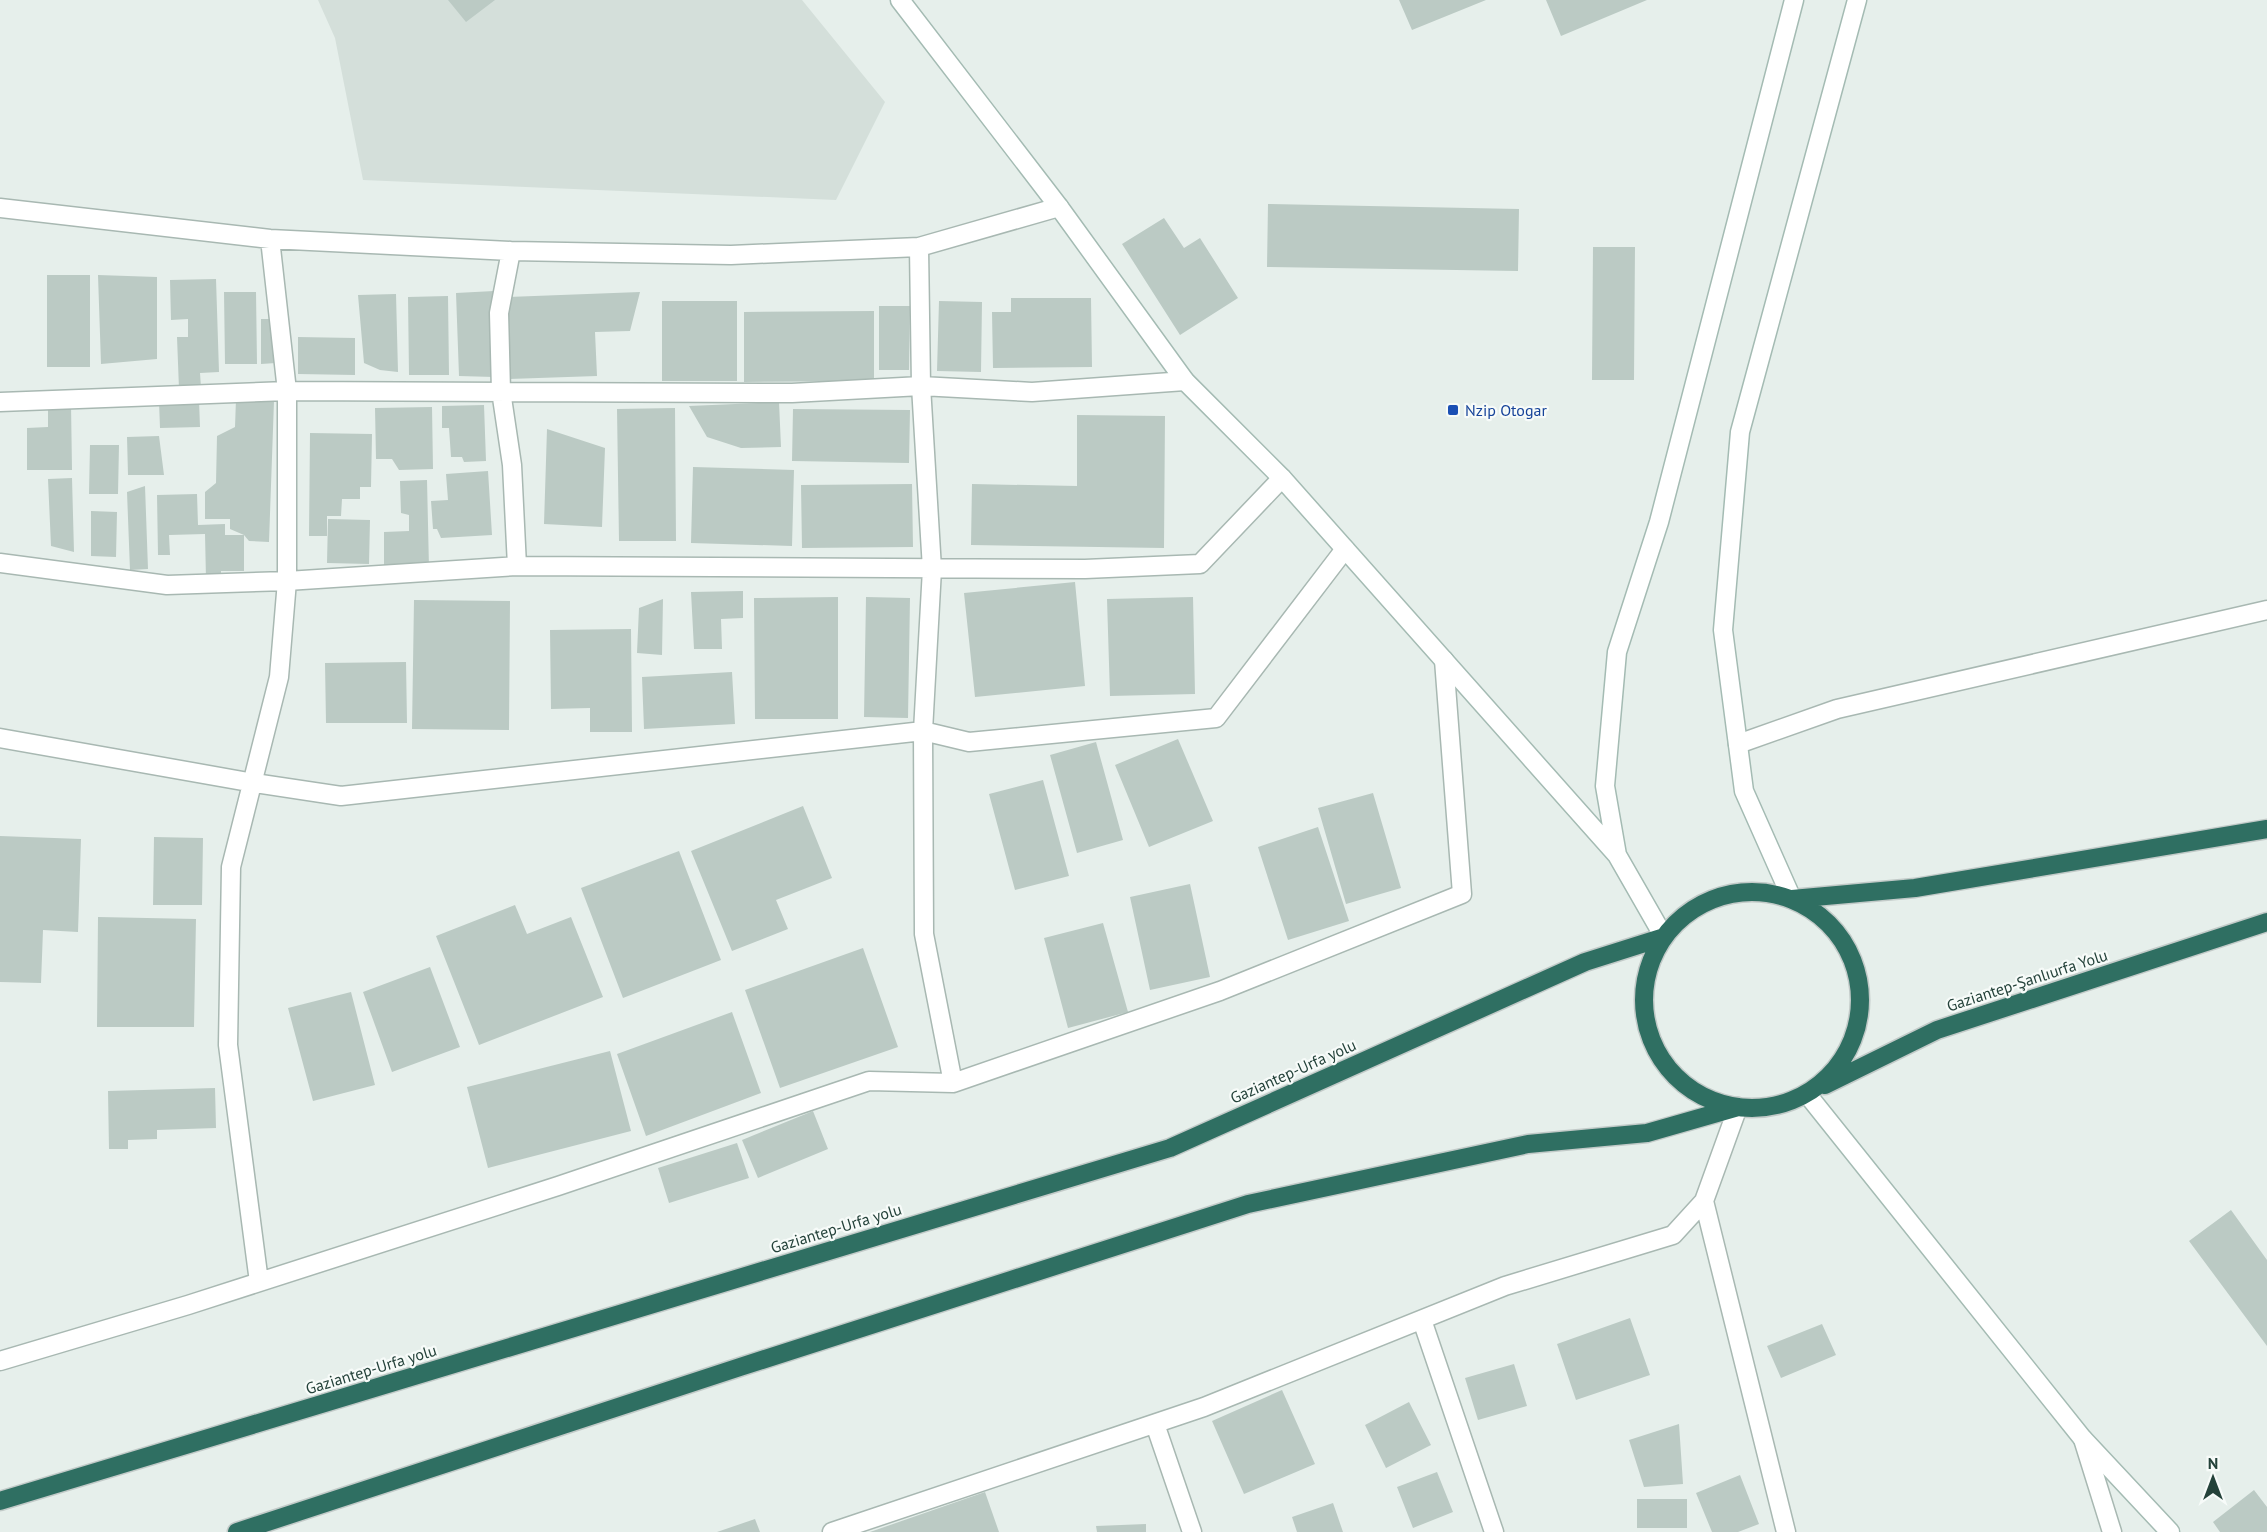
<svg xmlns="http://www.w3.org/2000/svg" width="2267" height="1532" font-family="'PT Sans',sans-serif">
  <rect width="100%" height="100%" fill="#e6efeb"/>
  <path fill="#d4dfda" d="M318,0H802L885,102L836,200L363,180L335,38Z"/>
  <path fill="#bbcac4" d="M448,0H495L466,22Z
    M1399,0H1486L1412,30Z
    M1546,0H1647L1561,36Z
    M1268,204L1519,209L1518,271L1267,267Z
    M1164,218L1184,248L1200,238L1238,298L1180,335L1122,244Z
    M1593,247H1635L1634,380H1592Z
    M47,275H90V367H47Z
    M98,275L157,277V359L101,364Z
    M216,279L219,372L200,373L201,388L179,389L177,337H188V319L171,320L170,280Z
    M494,291V377L459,376L456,293Z
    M224,292H256L257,364H225Z
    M640,292L630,331L595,332L597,376L509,379L506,297Z
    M396,294L398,372L380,370L364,363L358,295Z
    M448,296L449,375H409L408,297Z
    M1011,298H1091L1092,367L993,368L992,312H1011Z
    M662,301H737V381H662Z
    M939,301L982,302L981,372L937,371Z
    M879,306H910L909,370H879Z
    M874,311V381L744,382V312Z
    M261,319H276V363L261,364Z
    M298,337L355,338V375L298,374Z
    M236,399L274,401L269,542L249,541L244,535L230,529V519H205V492L216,483L217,436L235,427Z
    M199,400L200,427L160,428L159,401Z
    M779,402L781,447L741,448L707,437L689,406Z
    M71,404L72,470H27V428L48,427V405Z
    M484,405L486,461L464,462L462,457H451L449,428H442V406Z
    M432,407L433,469L399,470L392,459H376L375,408Z
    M675,408L676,541H619L617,409Z
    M793,409L910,410L909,463L792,461Z
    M1077,415L1165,416L1164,548L971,545L972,484L1077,486Z
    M547,429L605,448L602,527L544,524Z
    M310,433L372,434L371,487H360V499H342L341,516H327V536H309Z
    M159,436L164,475H128L127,437Z
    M90,445H119L118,494H89Z
    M693,467L794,470L792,546L691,543Z
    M488,471L492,535L441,538L437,529H433L431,501L448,500L446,474Z
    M72,478L74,552L51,546L48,479Z
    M427,480L429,568L384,569V532L409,531V515L401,513L400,481Z
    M912,484L913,547L802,548L801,485Z
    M145,486L148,569L130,570L127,492Z
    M197,494L198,525L225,524V535H244V571H221V579H206L205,534L169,535L170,555H158L157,495Z
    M91,511L117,512L116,557L91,556Z
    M328,519L370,520L369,564L327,563Z
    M1075,582L1085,686L975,697L964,593Z
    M743,591V618L721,619L722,649H694L691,592Z
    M838,597V719H755L754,598Z
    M866,597L910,598L908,718L864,717Z
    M1193,597L1195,694L1110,696L1107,599Z
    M663,599L662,655L637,653L639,608Z
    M414,600L510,601L509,730L412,729Z
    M631,629L632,732H590V708L551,709L550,630Z
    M406,662L407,723H326L325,663Z
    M732,672L735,724L644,729L642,677Z
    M1178,739L1213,821L1149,847L1115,765Z
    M1096,742L1123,840L1077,853L1050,755Z
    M1043,780L1069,876L1015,890L989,794Z
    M1373,793L1401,888L1346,904L1318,808Z
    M803,806L832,878L776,900L788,929L732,951L691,851Z
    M1318,827L1349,921L1288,940L1258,847Z
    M0,836L81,839L78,932L43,930L41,983L0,982Z
    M154,837L203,838L202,905H153Z
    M679,851L721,960L623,998L581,888Z
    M1190,884L1210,977L1150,990L1130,897Z
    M515,905L527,934L571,917L603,997L479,1045L436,936Z
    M98,917L196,919L194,1027H97Z
    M1103,923L1128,1012L1068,1028L1044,938Z
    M863,948L898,1047L780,1088L745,990Z
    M430,967L460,1047L392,1072L363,992Z
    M351,992L375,1085L313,1101L288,1008Z
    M732,1012L761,1093L646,1136L617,1054Z
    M610,1051L631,1131L488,1168L467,1087Z
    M215,1088L216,1128L157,1130V1139L128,1140V1149H109L108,1091Z
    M813,1111L828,1149L758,1178L742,1140Z
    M737,1143L749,1178L669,1203L658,1168Z
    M2231,1210L2267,1260V1346L2189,1241Z
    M1630,1318L1650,1375L1576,1400L1557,1344Z
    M1822,1324L1836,1355L1781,1378L1767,1346Z
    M1514,1364L1527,1406L1478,1420L1465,1378Z
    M1282,1390L1315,1464L1244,1494L1212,1421Z
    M1409,1402L1431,1445L1386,1468L1365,1425Z
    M1679,1424L1683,1484L1644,1487L1629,1440Z
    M1437,1472L1453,1512L1413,1528L1397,1487Z
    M1740,1475L1759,1524L1738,1532H1712L1696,1493Z
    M2254,1490L2267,1507V1532H2220L2213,1522Z
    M985,1492L999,1532H870Z
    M1637,1499H1687V1528H1637Z
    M1333,1503L1343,1532H1297L1292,1517Z
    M755,1519L760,1532H717Z
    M1146,1524V1532H1097L1096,1526Z"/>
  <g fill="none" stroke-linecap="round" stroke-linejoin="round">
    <defs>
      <path id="street" d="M0,208L270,239L511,251L731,255L919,247L1059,207
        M919,247L921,386L932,569L923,731L924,934L953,1083
        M511,251L499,313L501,391L512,465L517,566
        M0,402L287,391L792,393L921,386L1032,392L1185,381
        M0,563L167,585L287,581L517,566L1085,569L1200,564L1282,478
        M0,738L254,783L341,796L923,731L969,742L1216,718L1345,549
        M1738,744L1837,709L2267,610
        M1738,1107L1704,1201L1786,1532
        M259,1282L228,1045L231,867L279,677L287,581V391L270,239
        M1422,1320L1494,1532
        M0,1361L188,1305L558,1186L869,1081L953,1083L1220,991L1462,894L1444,660
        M1155,1424L1192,1532
        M2083,1439L2112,1532
        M832,1532L1204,1407L1505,1286L1673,1235L1704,1201"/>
      <path id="secondary" d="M900,0L1059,207L1185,381L1282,478L1617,855
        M1792,899L1744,791L1723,630L1740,432L1857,0
        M1664,937L1617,855L1605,786L1617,652L1659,522L1794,0
        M1807,1094L2083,1439L2170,1532"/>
      <path id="highway" d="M1644 1000a108 108 0 1 1 216 0a108 108 0 1 1-216 0Z
        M1792,899L1915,888L2267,829
        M1825,1085L1937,1030L2267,922
        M0,1501L1170,1148L1585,962L1664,937
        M237,1532L740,1367L1248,1204L1528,1144L1647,1133L1738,1107"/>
    </defs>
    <use href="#street" stroke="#a8b8b2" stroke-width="21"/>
    <use href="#secondary" stroke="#a4bbb3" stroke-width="21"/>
    <use href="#highway" stroke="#c2cac8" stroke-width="21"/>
    <use href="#street" stroke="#fff" stroke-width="18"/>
    <use href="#secondary" stroke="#fff" stroke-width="18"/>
    <use href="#highway" stroke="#2f6f62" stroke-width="18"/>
  </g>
  <rect fill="#1a4fb4" stroke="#f7fbf9" stroke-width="2" x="1447" y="404" width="12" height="12" rx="3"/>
  <g text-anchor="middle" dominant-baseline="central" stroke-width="4.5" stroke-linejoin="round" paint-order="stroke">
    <g font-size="16" fill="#164399" stroke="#f7fbf9" text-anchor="start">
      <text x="1465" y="410">Nzip Otogar</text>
    </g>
    <g font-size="16" fill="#24423a" stroke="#f7fbf9">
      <text transform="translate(2027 980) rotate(-18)">Gaziantep-Şanlıurfa Yolu</text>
      <text transform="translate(1293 1071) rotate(-24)">Gaziantep-Urfa yolu</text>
      <text transform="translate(836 1228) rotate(-17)">Gaziantep-Urfa yolu</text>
      <text transform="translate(371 1369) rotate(-17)">Gaziantep-Urfa yolu</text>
    </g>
  </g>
  <g transform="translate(2213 1478)" stroke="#f7fbf9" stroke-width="4.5" paint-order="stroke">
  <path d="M0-4.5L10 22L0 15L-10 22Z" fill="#24423a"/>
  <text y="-9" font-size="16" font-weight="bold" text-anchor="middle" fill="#24423a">N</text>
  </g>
</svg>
